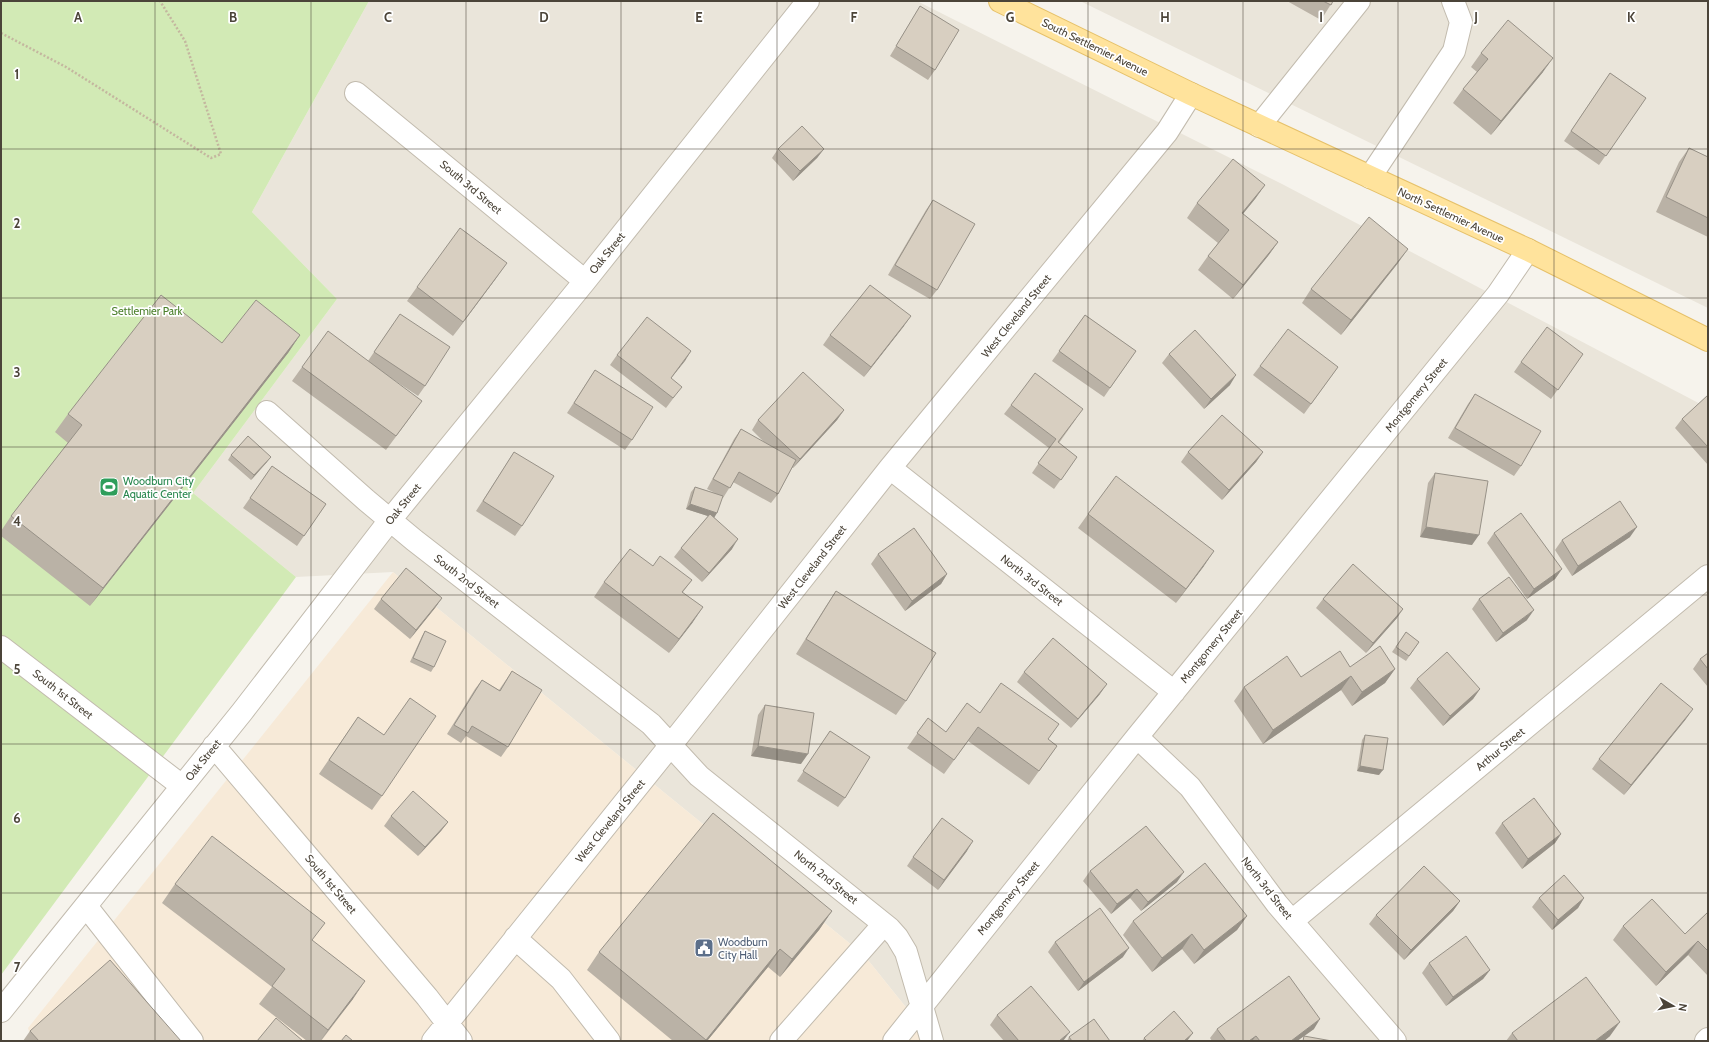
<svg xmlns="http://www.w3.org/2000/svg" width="1709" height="1042" font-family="Cabin,sans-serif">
  <rect width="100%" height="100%" fill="#f6f3ec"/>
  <path fill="#eae5da" d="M369,1H917L1282,184L1708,408V1041H933L864,955L393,572L296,577L193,493L337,299L252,212Z
    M1080,1H1708V308Z"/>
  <path fill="#f7ead8" d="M393,572L864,955L933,1041H32L28,1028Z"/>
  <path fill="#d2eab5" d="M1,1H369L252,212L337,299L193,493L296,577L1,975Z"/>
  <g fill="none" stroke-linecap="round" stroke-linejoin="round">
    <defs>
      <path id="minor" d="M356,93L585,281
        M1259,126L1359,1
        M1370,177L1454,51L1461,22L1453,1
        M267,412L366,500L414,540L651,724L699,776L889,928L897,937L906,952L932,1041
        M890,468L1174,692
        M1,647L182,786
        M1137,737L1190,787L1277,904L1395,1041
        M214,746L427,997L461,1041
        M86,906L192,1041
        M1292,921L1708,576
        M515,938L561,979L609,1041
        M1,1011L242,712L390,520L585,281L808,1
        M433,1041L670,746L890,468L1167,132L1191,94
        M781,1041L884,924
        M894,1041L1137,737L1498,294L1528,250
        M1706,1041L1708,1039"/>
      <path id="major" d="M1000,1L1191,94L1528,250L1708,340"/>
    </defs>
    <use href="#minor" stroke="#c2bbae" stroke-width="24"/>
    <use href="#major" stroke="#e6c16a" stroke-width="24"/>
    <path stroke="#c4b79f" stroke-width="2.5" stroke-dasharray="2 2" stroke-linecap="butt" d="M1,33L66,67L211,158L221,154L185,41L160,1"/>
    <use href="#minor" stroke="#fff" stroke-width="22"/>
    <use href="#major" stroke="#ffe39c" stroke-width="22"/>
  </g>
  <path fill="#bab2a6" d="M1287,1H1333L1321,20Z
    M920,6L935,70L928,80L890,56Z
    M1481,53L1543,72L1491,135L1453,103L1463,89L1477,72L1471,67Z
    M1610,73L1646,98L1599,165L1564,141Z
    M1689,148L1708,157V237L1656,212L1679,162Z
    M778,149H824L817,158L793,181L772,158Z
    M1265,185L1255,199L1243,214L1278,242L1268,256L1233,299L1198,270L1208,256L1218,243L1187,218L1197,203Z
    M933,200L937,290L930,299L888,275L926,210Z
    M1398,263L1341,335L1302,303L1311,289Z
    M497,277L453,336L407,301L417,287Z
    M1085,315L1136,351L1104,397L1052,361Z
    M393,324L425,386L418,396L385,374L412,415L386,450L292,381L302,367L368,361Z
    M904,326L864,377L823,345L830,335Z
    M300,335L288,353L90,606L1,536V531L11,516L68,443L55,432L68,414L222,343Z
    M691,351L671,378L675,396L666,408L610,365L617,355Z
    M1169,354L1230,385L1204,409L1162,363Z
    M1583,354L1551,399L1514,372L1521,362Z
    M1260,366L1338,367L1304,414L1253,375Z
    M595,370L632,440L625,450L567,413Z
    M1475,394L1521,466L1514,476L1448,438L1468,404Z
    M1708,395V465L1675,428L1682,419Z
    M1011,405L1076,419L1059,443L1077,457L1054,489L1032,473L1049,448L1004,414Z
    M844,410L837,420L793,468H792L778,494L771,503L733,482L723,498H722L714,517L732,549L702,582L674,557L681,548L708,516L686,509L691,492L695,487L715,493L707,489L734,439L741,429L766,444L752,430L758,420Z
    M514,452L522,526L515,536L476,511Z
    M1188,452H1263L1256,462L1222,500L1181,462Z
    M231,455L267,462L251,480L228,460Z
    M272,466L326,504L297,546L243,508Z
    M1435,473L1472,545L1420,537L1428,483Z
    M1088,514L1204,566L1176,603L1078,528Z
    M1494,533L1562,569L1555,579L1527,599L1487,543Z
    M1630,537L1572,576L1555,550L1562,540Z
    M878,554L947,574L941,584L905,611L871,564Z
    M653,566L692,580L683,592L693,622L669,653L594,597L604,582Z
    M836,591L906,701L896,715L796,654L826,606Z
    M442,598L435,608L410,639L374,609L381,599Z
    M1323,599L1397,618L1366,653L1316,608Z
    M1479,599L1527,620L1496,642L1472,609Z
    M425,631L434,667L431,672L410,662L422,636Z
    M1406,632L1419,642L1406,661L1392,652Z
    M1708,653V687L1693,669L1700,659Z
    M1350,667L1395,669L1385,683L1352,706L1341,690L1263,744L1234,701L1244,687L1301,677Z
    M512,671L508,747L501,757L466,736L461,743L447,734L475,689L482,680L499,690Z
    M1024,672L1100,694L1071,728L1017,682Z
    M1417,679L1480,689L1473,699L1443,726L1410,688Z
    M765,705L801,764L751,756L758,715Z
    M980,713L1048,739L1057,746L1029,785L968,741L944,774L907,748L928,718L946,732Z
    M358,717L384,735L382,796L372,810L319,774Z
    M1686,719L1624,795L1592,769L1599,759Z
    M830,731L845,798L838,807L797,781Z
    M1365,735L1379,775L1357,771L1362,740Z
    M391,816L448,822L441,831L418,856L384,826Z
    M1502,823L1561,834L1555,843L1522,869L1495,833Z
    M967,851L938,890L907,866L913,857Z
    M1090,871L1177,882L1141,911L1130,898L1111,914L1083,881Z
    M175,884L312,940L353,999L321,1041H307L259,1004L272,987L162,903Z
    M1539,898H1584L1578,908L1552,930L1532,907Z
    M1460,901L1453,911L1404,960L1369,924L1376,915Z
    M832,911L819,930L780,977L768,967L707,1041H673L587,970L599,952Z
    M1708,912V976L1688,955L1656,986L1613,940L1623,926L1685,934Z
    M1247,916L1237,930L1194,964L1182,949L1152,972L1123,935L1133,921Z
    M1055,942L1123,957L1078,991L1048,952Z
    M1429,963L1490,970L1483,979L1446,1006L1422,973Z
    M997,1015L1063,1041H1004L990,1025Z
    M1217,1029H1314L1297,1041H1212L1210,1038Z
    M30,1031L181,1041H23Z
    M1512,1033L1610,1036L1604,1041H1506Z
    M1069,1037L1109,1041H1067Z
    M1144,1038L1187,1041H1142Z"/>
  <path fill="#979187" d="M1553,58L1543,72L1491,135L1501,121Z
    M824,149L817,158L793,181L800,171Z
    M1265,185L1255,199L1232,227L1242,213Z
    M1278,242L1268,256L1233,299L1243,285Z
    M1408,249L1398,263L1341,335L1351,320Z
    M507,263L497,277L453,336L463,322Z
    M911,316L904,326L864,377L871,367Z
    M300,335L288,353L90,606L103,588Z
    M691,351L685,361L664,387L671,378Z
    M1236,375L1230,385L1204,409L1211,399Z
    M844,410L837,420L793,468L800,459Z
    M1263,452L1256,462L1222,500L1229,490Z
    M271,457L267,462L251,480L254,475Z
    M690,504L717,513L714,518L686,509Z
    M1426,527L1479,535L1472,545L1420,537Z
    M1637,527L1630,537L1572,576L1578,566Z
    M738,539L732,549L702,582L709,573Z
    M1214,551L1204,566L1176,603L1186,589Z
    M1562,569L1555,579L1527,599L1534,589Z
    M947,574L941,584L905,611L912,601Z
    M442,598L435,608L410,639L416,630Z
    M703,607L693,622L669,653L679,639Z
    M1403,609L1397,618L1366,653L1373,643Z
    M1534,610L1527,620L1496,642L1503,633Z
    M1395,669L1385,683L1352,706L1362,692Z
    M1351,676L1341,690L1263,744L1273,730Z
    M1107,684L1100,694L1071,728L1078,719Z
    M1480,689L1473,699L1443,726L1450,716Z
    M1693,709L1686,719L1624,795L1631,785Z
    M758,746L808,754L801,764L751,756Z
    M1360,766L1383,770L1379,775L1357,771Z
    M448,822L441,831L418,856L425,847Z
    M1561,834L1555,843L1522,869L1528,859Z
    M973,841L967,851L938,890L944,880Z
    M1184,872L1177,882L1141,911L1148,902Z
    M1137,889L1130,898L1111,914L1117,904Z
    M1584,898L1578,908L1552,930L1558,920Z
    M1460,901L1453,911L1404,960L1411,950Z
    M832,911L819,930L780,977L792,959Z
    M1247,916L1237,930L1194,964L1204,950Z
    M1192,934L1182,949L1152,972L1162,958Z
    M1698,941L1688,955L1656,986L1666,972Z
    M1129,948L1123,957L1078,991L1084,982Z
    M780,949L768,967L707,1041H705Z
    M1490,970L1483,979L1446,1006L1453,997Z
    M365,981L353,999L320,1041L328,1030Z
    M1320,1019L1314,1029L1297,1041H1291Z
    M1620,1022L1610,1036L1604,1041H1595Z
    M1070,1032L1063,1041H1059Z
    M1193,1033L1187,1041H1184Z
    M1256,1036L1252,1041H1249Z"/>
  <path fill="#d8cfc1" stroke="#979187" d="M1323,1H1333L1331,5Z
    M920,6L959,30L935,70L896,46Z
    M1508,20L1553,58L1501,121L1463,89L1488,59L1481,53Z
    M1610,73L1646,98L1606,156L1571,131Z
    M802,126L824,149L800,171L778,149Z
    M1689,148L1708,157V218L1666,197Z
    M1233,159L1265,185L1242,213L1278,242L1243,285L1208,256L1229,230L1197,203Z
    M933,200L975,224L937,290L895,265Z
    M1369,217L1408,249L1351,320L1311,289Z
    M460,228L507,263L463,322L417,287Z
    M870,285L911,316L871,367L830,335Z
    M161,295L222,343L256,300L300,335L103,588L11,516L82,425L68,414Z
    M400,314L450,347L425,386L374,352Z
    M1085,315L1136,351L1110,388L1059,351Z
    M647,317L691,351L671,378L682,387L673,398L617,355Z
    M1547,327L1583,354L1558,390L1521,362Z
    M1288,329L1338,367L1311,404L1260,366Z
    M1195,330L1236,375L1211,399L1169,354Z
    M328,331L422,401L396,436L302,367Z
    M595,370L653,407L632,440L574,403Z
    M803,372L844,410L800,459L758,420Z
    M1035,373L1083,409L1058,442L1077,457L1061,480L1038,463L1056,439L1011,405Z
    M1475,394L1541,431L1521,466L1455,428Z
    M1708,395V447L1682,419Z
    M1222,415L1263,452L1229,490L1188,452Z
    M741,429L796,460L778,494L739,472L730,488L713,479Z
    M248,436L271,457L254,475L231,455Z
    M514,452L554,476L522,526L483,501Z
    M272,466L326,504L304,536L250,498Z
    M1435,473L1488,481L1479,535L1426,527Z
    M1116,476L1214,551L1186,589L1088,514Z
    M695,487L723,496L717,513L690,504Z
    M1620,501L1637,527L1578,566L1562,540Z
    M1521,513L1562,569L1534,589L1494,533Z
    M710,514L738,539L709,573L681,548Z
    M914,528L947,574L912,601L878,554Z
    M630,549L653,566L660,556L692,580L682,592L703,607L679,639L604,582Z
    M1353,564L1403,609L1373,643L1323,599Z
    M406,568L442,598L416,630L381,599Z
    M1509,577L1534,610L1503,633L1479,599Z
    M836,591L936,653L906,701L806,639Z
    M425,631L446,641L434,667L413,658Z
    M1406,632L1419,642L1409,656L1396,647Z
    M1053,638L1107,684L1078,719L1024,672Z
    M1380,646L1395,669L1362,692L1351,676L1273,730L1244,687L1287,656L1301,677L1340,651L1350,667Z
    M1447,652L1480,689L1450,716L1417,679Z
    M1708,653V669L1700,659Z
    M512,671L542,690L508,747L472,726L468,733L454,725L482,680L500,691Z
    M1001,683L1059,724L1048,739L1057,746L1039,771L978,727L954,760L917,733L928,718L946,732L967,703L980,713Z
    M1661,683L1693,709L1631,785L1599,759Z
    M410,698L436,716L382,796L329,760L358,717L384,735Z
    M765,705L814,713L808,754L758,746Z
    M830,731L870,757L845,798L803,771Z
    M1365,735L1388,738L1383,770L1360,766Z
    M413,791L448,822L425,847L391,816Z
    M1534,798L1561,834L1528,859L1502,823Z
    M713,813L832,911L792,959L780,949L706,1040L599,952Z
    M942,818L973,841L944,880L913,857Z
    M1146,826L1184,872L1148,902L1137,889L1117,904L1090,871Z
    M212,836L325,923L312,940L365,981L328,1030L272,986L285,969L175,884Z
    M1205,863L1247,916L1204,950L1192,934L1162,958L1133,921Z
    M1424,866L1460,901L1411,950L1376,915Z
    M1564,875L1584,898L1558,920L1539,898Z
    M1652,899L1685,934L1708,912V951L1698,941L1666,972L1623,926Z
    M1100,908L1129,948L1084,982L1055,942Z
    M1466,936L1490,970L1453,997L1429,963Z
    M110,960L181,1041H39L30,1031Z
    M1289,976L1320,1019L1291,1041H1260L1256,1036L1249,1041H1226L1217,1029Z
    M1586,977L1620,1022L1595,1041H1518L1512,1033Z
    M1031,986L1070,1032L1059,1041H1019L997,1015Z
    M1174,1011L1193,1033L1184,1041H1147L1144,1038Z
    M276,1018L303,1041H257Z
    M1094,1019L1110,1041H1072L1069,1037Z
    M346,1035L353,1041H341Z
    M1304,1036L1332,1041H1303Z"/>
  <path fill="none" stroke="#4b4439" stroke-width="1" stroke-opacity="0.55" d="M155,1V1041M311,1V1041M466,1V1041M621,1V1041M777,1V1041M932,1V1041M1088,1V1041M1243,1V1041M1398,1V1041M1554,1V1041M1,149H1708M1,298H1708M1,447H1708M1,595H1708M1,744H1708M1,893H1708"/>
  <defs>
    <symbol id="stadium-square" viewBox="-11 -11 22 22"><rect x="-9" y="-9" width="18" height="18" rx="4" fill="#2e9e5b" stroke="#fff"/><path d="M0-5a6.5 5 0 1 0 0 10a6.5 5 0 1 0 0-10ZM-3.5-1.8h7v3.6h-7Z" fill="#fff"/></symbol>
    <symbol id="civic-square" viewBox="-11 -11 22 22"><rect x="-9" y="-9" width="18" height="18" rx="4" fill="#5c6f8a" stroke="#fff"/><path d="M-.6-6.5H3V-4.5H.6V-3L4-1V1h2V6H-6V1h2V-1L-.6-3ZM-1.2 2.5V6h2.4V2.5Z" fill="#fff"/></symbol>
  </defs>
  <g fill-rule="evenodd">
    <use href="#stadium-square" x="98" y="476" width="22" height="22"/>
    <use href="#civic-square" x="693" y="937" width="22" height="22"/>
  </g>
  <g text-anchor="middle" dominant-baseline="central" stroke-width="3.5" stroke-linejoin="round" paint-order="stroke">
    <g font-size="11" fill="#4b4439" stroke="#fff">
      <text transform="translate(1095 47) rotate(26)">South Settlemier Avenue</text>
      <text transform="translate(471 187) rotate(40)">South 3rd Street</text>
      <text transform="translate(1451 215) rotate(25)">North Settlemier Avenue</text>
      <text transform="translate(607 253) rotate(-51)">Oak Street</text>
      <text transform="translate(1016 316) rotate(-51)">West Cleveland Street</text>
      <text transform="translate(1416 395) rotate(-51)">Montgomery Street</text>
      <text transform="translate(403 504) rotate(-51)">Oak Street</text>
      <text transform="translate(812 567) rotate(-52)">West Cleveland Street</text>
      <text transform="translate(1032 580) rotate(38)">North 3rd Street</text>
      <text transform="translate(467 581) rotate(38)">South 2nd Street</text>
      <text transform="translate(1211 646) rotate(-51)">Montgomery Street</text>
      <text transform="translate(63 694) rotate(38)">South 1st Street</text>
      <text transform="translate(1500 749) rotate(-40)">Arthur Street</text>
      <text transform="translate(203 760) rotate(-51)">Oak Street</text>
      <text transform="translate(610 821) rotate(-51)">West Cleveland Street</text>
      <text transform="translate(826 877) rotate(39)">North 2nd Street</text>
      <text transform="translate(331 884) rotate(50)">South 1st Street</text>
      <text transform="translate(1267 888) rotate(52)">North 3rd Street</text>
      <text transform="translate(1008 898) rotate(-51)">Montgomery Street</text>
    </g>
    <g font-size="11" fill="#4a7f2a" stroke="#fff">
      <text x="147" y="311">Settlemier Park</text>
    </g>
    <g font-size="11" fill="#27864d" stroke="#fff" text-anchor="start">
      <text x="123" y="481">Woodburn City<tspan x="123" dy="13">Aquatic Center</tspan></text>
    </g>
    <g font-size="11" fill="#4e5e75" stroke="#fff" text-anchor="start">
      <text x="718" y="942">Woodburn<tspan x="718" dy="13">City Hall</tspan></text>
    </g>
  </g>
  <g font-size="13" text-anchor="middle" font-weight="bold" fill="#4b4439" stroke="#fff" stroke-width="3.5" stroke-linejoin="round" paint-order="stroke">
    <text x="78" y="22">A</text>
    <text x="233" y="22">B</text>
    <text x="388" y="22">C</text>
    <text x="544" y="22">D</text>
    <text x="699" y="22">E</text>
    <text x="854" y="22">F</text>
    <text x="1010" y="22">G</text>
    <text x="1165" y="22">H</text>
    <text x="1321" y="22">I</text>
    <text x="1476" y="22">J</text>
    <text x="1631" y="22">K</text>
    <text x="17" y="79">1</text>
    <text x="17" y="228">2</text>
    <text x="17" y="377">3</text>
    <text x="17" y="526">4</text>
    <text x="17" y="674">5</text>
    <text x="17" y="823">6</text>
    <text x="17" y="972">7</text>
  </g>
  <rect width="1709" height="1042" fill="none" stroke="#4b4439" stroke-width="4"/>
  <g transform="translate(1673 1006) rotate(99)" stroke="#ffffff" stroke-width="3" paint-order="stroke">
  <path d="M0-3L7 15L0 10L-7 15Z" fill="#4b4439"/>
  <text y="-6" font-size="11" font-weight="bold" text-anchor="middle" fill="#4b4439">N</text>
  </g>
</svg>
